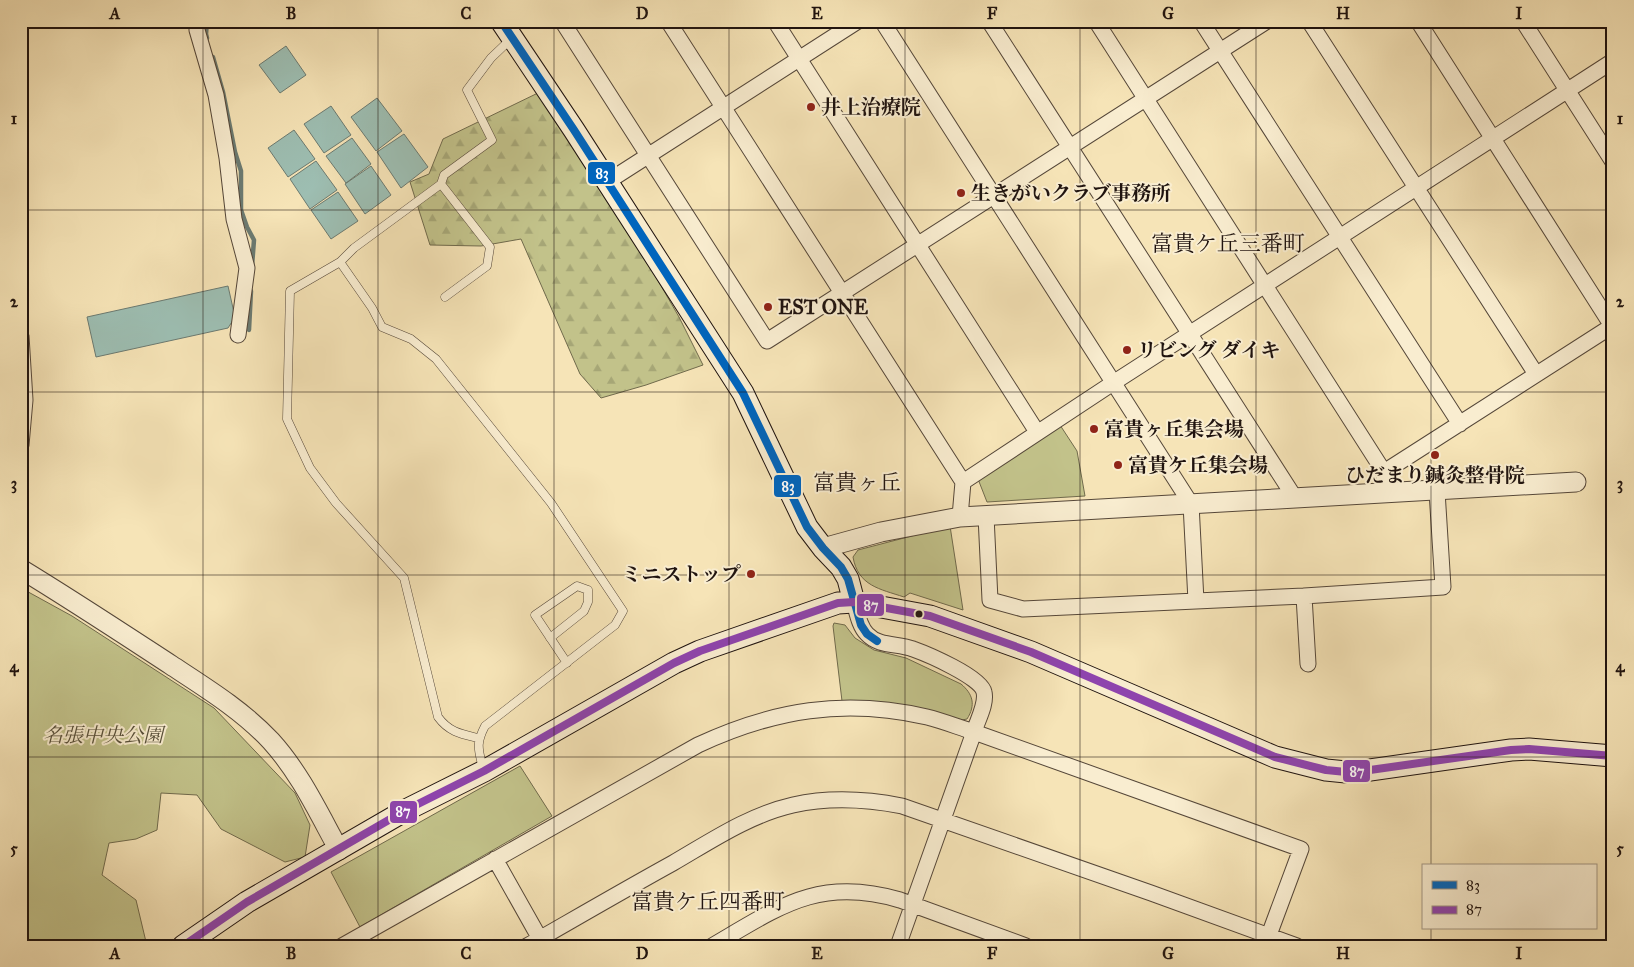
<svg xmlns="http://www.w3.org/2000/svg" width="1634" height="967" font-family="'IM FELL Great Primer','Noto Serif JP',serif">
  <defs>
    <pattern id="forest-firs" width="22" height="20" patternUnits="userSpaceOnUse" patternTransform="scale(1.25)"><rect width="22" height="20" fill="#c2c28a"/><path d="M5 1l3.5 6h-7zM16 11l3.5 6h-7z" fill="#a6a676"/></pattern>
  </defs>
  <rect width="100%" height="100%" fill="#f6e4b7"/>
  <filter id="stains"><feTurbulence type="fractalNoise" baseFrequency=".004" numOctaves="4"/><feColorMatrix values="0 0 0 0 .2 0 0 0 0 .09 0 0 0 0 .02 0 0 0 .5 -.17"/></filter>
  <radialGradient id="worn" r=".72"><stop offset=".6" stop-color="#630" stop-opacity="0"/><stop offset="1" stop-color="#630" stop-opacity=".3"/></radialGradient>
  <path fill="url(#forest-firs)" stroke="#706a4c" d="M540,92L622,218L679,317L703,365L646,385L601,398L580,374L521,239L481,246L430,245L410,182L429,174L443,139Z"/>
  <path fill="#c2c28a" stroke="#706a4c" d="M1060,425L1077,451L1085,496L987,502L978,479Z
    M950,526L963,610L910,593L904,597C880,589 858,586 853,557L858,550Z
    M21,588L72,616L214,708L295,793L310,825L305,857L285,862L221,829L197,795L161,793L157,830L136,839L109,843L102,875L136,900L147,946H21Z
    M834,623L845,625L855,638L874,650L906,658L961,684C973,694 976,705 967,719L962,720L907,706L876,702L842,701L833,626Z
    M520,766L552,816L360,927L331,872Z"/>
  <path fill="#9dbeb2" stroke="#6b7a71" d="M286,46L306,75L280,93L259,65Z
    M377,98L402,131L376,151L351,117Z
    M331,106L351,135L324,153L304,124Z
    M294,130L315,159L288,177L268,148Z
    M404,134L428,167L401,188L377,152Z
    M352,138L371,164L346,183L326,156Z
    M316,161L337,190L310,209L290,179Z
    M371,166L391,195L365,214L345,184Z
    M338,192L358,221L331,239L311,210Z
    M228,286L235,317L228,328L96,357L87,317Z"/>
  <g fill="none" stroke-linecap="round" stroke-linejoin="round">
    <path stroke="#6b7a71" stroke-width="4.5" d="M207,38L206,34L207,21
      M213,57L223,92L235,152L241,171V210L247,227L254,240L252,266
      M249,330L251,291"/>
    <defs>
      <path id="service" d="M441,184L490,247L487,266L445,297
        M340,262L290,291L287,419L310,468L336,503L404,578L438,717C449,732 461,734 478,738
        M550,638L584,611L588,602V590
        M567,663L535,615L577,586L588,590
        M483,769C479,750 475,745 485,726L615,625L623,611L551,503L436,359L411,339L382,327L372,308L340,262L354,248L441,184L444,175L492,140L467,90L491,58L512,38"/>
      <path id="minor" d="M197,21V30L216,95L227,158L234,219L247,268L238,335
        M562,21L767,341L1267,21
        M668,21L963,482L960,517
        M775,21L1037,432
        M882,21L1191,504L1196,601
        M989,21L1295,498
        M1096,21L1384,472V481
        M1201,21L1460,424
        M1309,21L1536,374
        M1523,21L1613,162
        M607,182L858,21
        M21,336L25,400L21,445
        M1384,472L1612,326L1418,21
        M963,482L1113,383L1613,61
        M986,516L990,600L1023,609L1304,596L1443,587L1437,491
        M1304,596L1308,664
        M854,602C857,612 859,626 867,634C879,647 898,643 913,649C927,654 981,677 984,692C987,704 977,721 974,732L898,946
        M495,859L544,946
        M342,946L698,745C773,710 844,698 927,717C943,721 958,727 974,732L1301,849L1269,935
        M527,946C576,918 624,890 673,863C711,841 749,815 793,805C829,797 866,799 902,806L1151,893L1297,946
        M712,946C779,907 819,876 900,900L1026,946"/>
      <path id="tertiary" d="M823,548L881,532L960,517L1576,482
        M21,569C72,600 122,633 171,665C206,688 242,710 271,741C300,773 318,812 339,850"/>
      <path id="secondary" d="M501,21L574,130L743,393L807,527L823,548L841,567L848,579L854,602
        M183,946L247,902L406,810L484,771L674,663L700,651L838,603L854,602L930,616L1031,652L1275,757L1326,770L1346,772L1370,770L1511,750L1529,749L1613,756"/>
    </defs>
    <use href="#service" stroke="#554739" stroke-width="9"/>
    <use href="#minor" stroke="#554739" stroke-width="17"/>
    <use href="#tertiary" stroke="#554739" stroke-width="21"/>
    <use href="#secondary" stroke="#1f130f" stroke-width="23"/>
    <use href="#service" stroke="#f9edd0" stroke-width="8"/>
    <use href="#minor" stroke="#f9edd0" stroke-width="15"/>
    <use href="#tertiary" stroke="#f9edd0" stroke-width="19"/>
    <use href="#secondary" stroke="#f9edd0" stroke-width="21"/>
    <defs>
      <path id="bus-1" d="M501,21L574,130L743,393L807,527L823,548L841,567L848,579L861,625L867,634L877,641"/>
      <path id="bus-2" d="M183,946L247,902L406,810L484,771L674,663L700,651L838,603L854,602L930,616L1031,652L1275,757L1326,770L1346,772L1370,770L1511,750L1529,749L1613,756"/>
    </defs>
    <use href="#bus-1" stroke="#f9edd0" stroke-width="11"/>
    <use href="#bus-2" stroke="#f9edd0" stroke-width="11"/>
    <use href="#bus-1" stroke="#0065bd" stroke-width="8"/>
    <use href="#bus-2" stroke="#8e44ad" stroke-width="8"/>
  </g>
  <path fill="none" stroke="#1f130f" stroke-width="1" stroke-opacity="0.55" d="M203,21V946M378,21V946M554,21V946M729,21V946M905,21V946M1080,21V946M1256,21V946M1431,21V866M21,210H1613M21,392H1613M21,575H1613M21,757H1613M1431,928V946"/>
  <g fill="#8f2418" stroke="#f9edd0" stroke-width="2">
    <circle cx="811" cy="107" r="5"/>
    <circle cx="961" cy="193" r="5"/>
    <circle cx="768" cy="307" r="5"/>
    <circle cx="1127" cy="350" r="5"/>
    <circle cx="1094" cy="429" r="5"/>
    <circle cx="1435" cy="455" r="5"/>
    <circle cx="1118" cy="465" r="5"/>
    <circle cx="751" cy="574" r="5"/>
  </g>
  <circle fill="#1f130f" stroke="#f9edd0" stroke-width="2" cx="919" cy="614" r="4.5"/>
  <g text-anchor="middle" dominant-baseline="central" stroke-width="4" stroke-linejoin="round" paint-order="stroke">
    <g font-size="20" font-weight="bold" fill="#1f130f" stroke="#f9edd0" text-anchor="start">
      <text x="821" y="107">井上治療院</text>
      <text x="971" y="193">生きがいクラブ事務所</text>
      <text x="778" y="307">EST ONE</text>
      <text x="1137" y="350">リビング ダイキ</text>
      <text x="1104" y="429">富貴ヶ丘集会場</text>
      <text x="1128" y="465">富貴ケ丘集会場</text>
      <text x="1435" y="475" text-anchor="middle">ひだまり鍼灸整骨院</text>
      <text x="741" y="574" text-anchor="end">ミニストップ</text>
    </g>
    <g font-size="20" font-style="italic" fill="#58503a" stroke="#f9edd0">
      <text x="103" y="735">名張中央公園</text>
    </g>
    <g font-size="22" fill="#1f130f" stroke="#f9edd0">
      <text x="1228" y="243">富貴ケ丘三番町</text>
      <text x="857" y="482">富貴ヶ丘</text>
      <text x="708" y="901">富貴ケ丘四番町</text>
    </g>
  </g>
  <g stroke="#f9edd0" stroke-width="2">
    <rect x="587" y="161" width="29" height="24" rx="5" fill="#0065bd"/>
    <rect x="773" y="474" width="29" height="24" rx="5" fill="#0065bd"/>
    <rect x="856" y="593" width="29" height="24" rx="5" fill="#8e44ad"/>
    <rect x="1342" y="759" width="29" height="24" rx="5" fill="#8e44ad"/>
    <rect x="389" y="800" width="29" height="24" rx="5" fill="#8e44ad"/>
  </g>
  <g font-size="14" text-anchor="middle" font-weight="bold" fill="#fff">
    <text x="602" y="178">83</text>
    <text x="788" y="491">83</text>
    <text x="871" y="610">87</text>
    <text x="1357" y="776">87</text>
    <text x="403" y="816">87</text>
  </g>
  <rect width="1634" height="967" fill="none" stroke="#f6e4b7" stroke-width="55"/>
  <rect x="1422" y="864" width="175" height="65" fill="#f9edd0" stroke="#a29683"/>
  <rect x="1432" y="881" width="25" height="8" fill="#0065bd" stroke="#a29683"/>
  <text x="1466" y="890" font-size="15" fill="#1f130f">83</text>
  <rect x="1432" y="906" width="25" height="8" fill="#8e44ad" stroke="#a29683"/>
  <text x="1466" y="914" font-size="15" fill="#1f130f">87</text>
  <rect x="28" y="28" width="1578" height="912" fill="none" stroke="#1f130f" stroke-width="2"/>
  <g font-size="16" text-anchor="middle" font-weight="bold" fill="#1f130f">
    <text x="115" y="19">A</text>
    <text x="291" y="19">B</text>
    <text x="466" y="19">C</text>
    <text x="642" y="19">D</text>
    <text x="817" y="19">E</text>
    <text x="992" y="19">F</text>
    <text x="1168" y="19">G</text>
    <text x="1343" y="19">H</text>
    <text x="1519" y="19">I</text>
    <text x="14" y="124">1</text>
    <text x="1620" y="124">1</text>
    <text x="14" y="307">2</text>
    <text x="1620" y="307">2</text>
    <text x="14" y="489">3</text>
    <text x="1620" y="489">3</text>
    <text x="14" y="672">4</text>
    <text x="1620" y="672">4</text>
    <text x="14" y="854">5</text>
    <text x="1620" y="854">5</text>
    <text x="115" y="959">A</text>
    <text x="291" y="959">B</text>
    <text x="466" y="959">C</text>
    <text x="642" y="959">D</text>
    <text x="817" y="959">E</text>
    <text x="992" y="959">F</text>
    <text x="1168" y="959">G</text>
    <text x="1343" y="959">H</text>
    <text x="1519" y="959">I</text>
  </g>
  <rect width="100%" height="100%" filter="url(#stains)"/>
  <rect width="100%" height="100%" fill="url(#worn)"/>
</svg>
